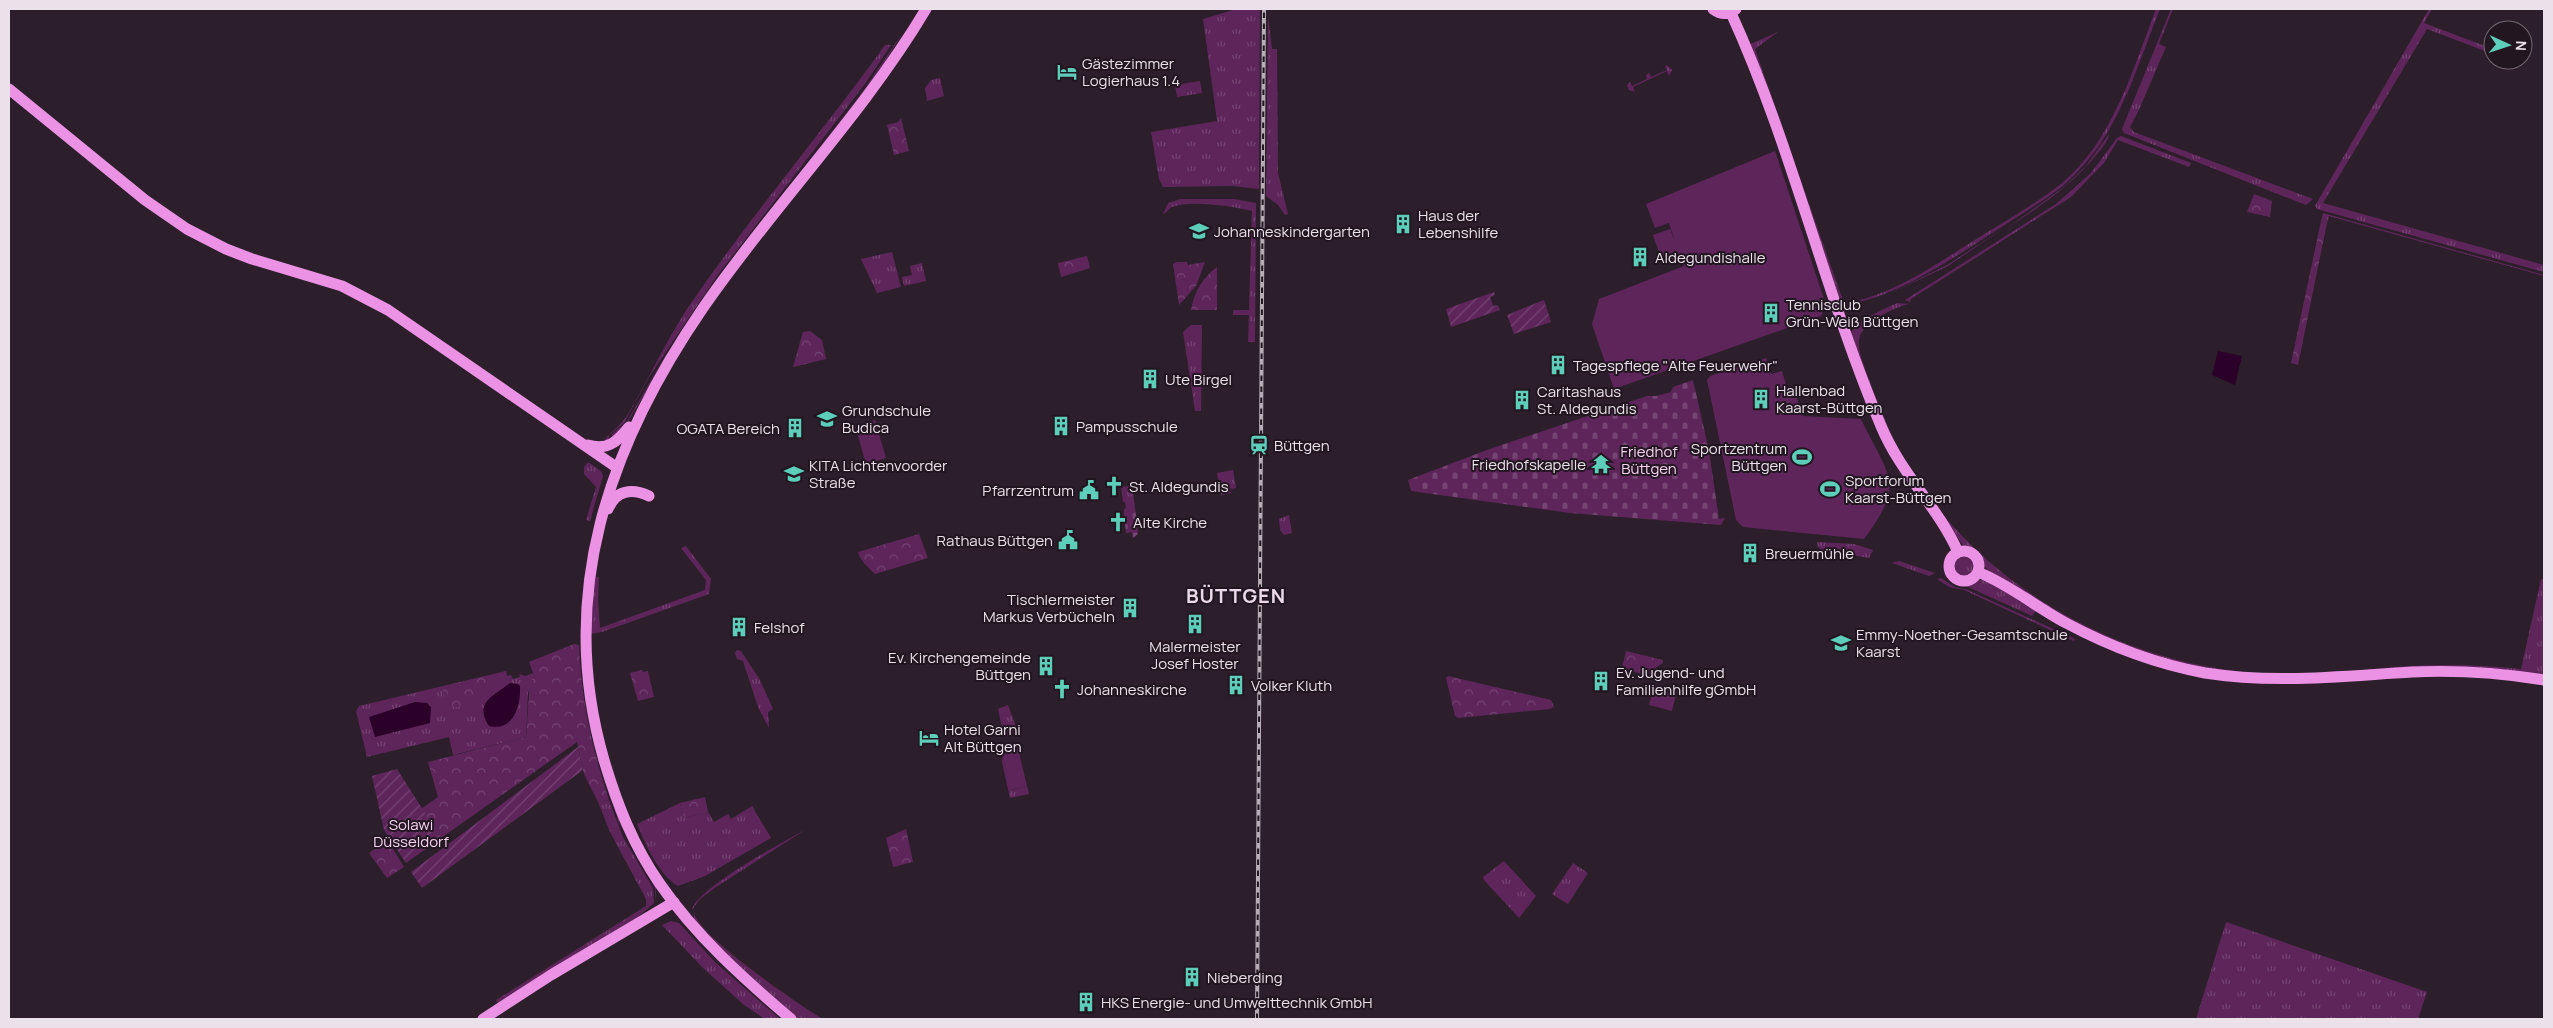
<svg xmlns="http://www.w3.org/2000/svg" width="2553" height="1028" font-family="Manrope,sans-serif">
  <defs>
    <pattern id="grass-tufts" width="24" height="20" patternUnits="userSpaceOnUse" patternTransform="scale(1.25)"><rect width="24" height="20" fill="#5e255b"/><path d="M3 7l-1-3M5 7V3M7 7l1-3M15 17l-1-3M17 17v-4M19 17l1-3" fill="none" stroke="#754473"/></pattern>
    <pattern id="forest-crowns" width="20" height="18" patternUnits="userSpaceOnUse" patternTransform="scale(1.25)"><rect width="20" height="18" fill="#5e255b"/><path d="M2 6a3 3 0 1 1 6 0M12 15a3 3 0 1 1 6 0" fill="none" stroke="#754473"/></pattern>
    <pattern id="cemetery-stones" width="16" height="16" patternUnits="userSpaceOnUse" patternTransform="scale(1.25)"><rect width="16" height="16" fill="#5e255b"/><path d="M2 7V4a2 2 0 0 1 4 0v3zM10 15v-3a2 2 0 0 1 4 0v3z" fill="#754473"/></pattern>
    <pattern id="garden-furrows" width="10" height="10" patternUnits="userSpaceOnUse" patternTransform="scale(1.25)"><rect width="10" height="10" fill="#5e255b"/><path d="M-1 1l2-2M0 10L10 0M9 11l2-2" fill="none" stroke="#754473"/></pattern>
  </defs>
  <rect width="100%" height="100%" fill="#2c1f2b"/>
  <path fill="url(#grass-tufts)" d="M1236,9H1260L1259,189L1233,186L1163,187L1159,179L1151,132L1217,121L1203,19Z
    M2156,9H2160C2141,56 2126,108 2096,150C2086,163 2075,175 2063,186C2043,201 2021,214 2000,228C1959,254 1889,303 1842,304L1748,45L1778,32L1755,49L1841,295L1846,303C1888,296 1926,271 1962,248C1995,227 2030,208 2061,184C2113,141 2133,69 2156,9Z
    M2171,9H2173L2159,44L2166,47L2138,112L2130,127L2134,132L2313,199L2306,205L2124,133L2122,129Z
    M2429,9H2432L2424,23L2493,49V54L2427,29L2323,203L2544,265V272L2317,209L2315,206Z
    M1268,16L1272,49H1277L1278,173L1288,214L1285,215L1278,205L1266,196Z
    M903,32L880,70L664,361L620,435L612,441V434L626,423L663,360L718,278L861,94Z
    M885,45H891L865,84L717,276L649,377L624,423L609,435V443L603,442C610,431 621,426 628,414C648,380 665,343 687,309C749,218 821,134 885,45Z
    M1667,65L1672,70L1669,76L1667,71L1633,87L1635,92L1629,90L1627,85L1630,82L1632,86L1647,79L1646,75L1649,73L1651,77L1667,70L1665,66Z
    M940,78L944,96L927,101L925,88L931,80Z
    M1200,81L1202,93L1177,97L1175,85Z
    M2109,134C2109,140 2102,148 2098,153C2072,185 2041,206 2007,228L2064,187L2086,166Z
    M2121,136L2191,163L2189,167L2118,140L2104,163L2071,197L1911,299L1910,302L1905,300L2056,204L2091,173L2117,138Z
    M1181,199H1234L1256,203L1255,342H1248L1249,315H1233V310H1249L1252,211C1233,206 1190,200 1172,207C1168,209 1167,213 1163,214L1168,203Z
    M2323,213L2544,275V276L2329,216L2327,223L2321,221Z
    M2001,230L1948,266L1889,294L1947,265Z
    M892,252L901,287L877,293L861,259Z
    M922,263L926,281L904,286L902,277L912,275L910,266Z
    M1897,303L1909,304C1900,306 1891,310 1882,315C1852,331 1856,345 1867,374C1880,410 1895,447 1916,479C1995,596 2131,668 2271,674C2318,676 2364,669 2410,666C2447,664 2484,665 2521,669L2541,579L2544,580V676L2462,669H2411L2301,677L2237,673L2181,665L2138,651L2095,634L2067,620L2004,579L1987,570L1976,552L1963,545L1914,480L1896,450L1871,395L1851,335C1852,322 1885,309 1897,303Z
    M1191,325H1202L1201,411H1195L1183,332Z
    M588,462L601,471L603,476L590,521L586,520L596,487L584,474V467Z
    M1233,470L1236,488L1230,489L1231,493L1221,495L1217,473Z
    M1132,486L1135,507L1124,514V509L1126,508L1125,502H1123L1121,487Z
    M1289,515L1292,533L1284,535L1280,530L1279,519Z
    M1817,542L1854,544L1873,550L1869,558L1822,550L1818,547Z
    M686,546L711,579L709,594L602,632L589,634L595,577H599L598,600L600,628L705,590L706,580L681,548Z
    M1952 566a11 11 0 1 1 22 0a11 11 0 1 1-22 0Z
    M1899,561L1935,573L1929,576L1892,563Z
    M1941,573L1961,584C1968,584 1974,580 1981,580C2000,582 2021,601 2036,611L2032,616L1966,586L1955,583Z
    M1941,578L1955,587L1968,590L2075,639L2074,641L1964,590L1949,587L1937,579Z
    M581,645L591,723L656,887V901L655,888L618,820L598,760L586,703Z
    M737,650L741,651L760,680L773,709L768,712L769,728L758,707L743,661L737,659L735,653Z
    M506,671L507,676L511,675L513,679L520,677L519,674L526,676L533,673L535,678L528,693L526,737L453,755L449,737L367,757L356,711L359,706Z
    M1008,705L1018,732L1004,737L998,709Z
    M1015,745L1018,746L1020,757L1004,762L1011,790L1027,786L1029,794L1010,798L1002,762L1004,747Z
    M609,800L623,837L653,888L654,903L632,922L498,1003L496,1000L646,906V899L610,832L598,802Z
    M680,803L684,818L708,812L714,822L728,814L731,819L752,806L771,838L705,876L678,886C659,875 645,844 637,824Z
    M805,830L716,887L700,899L692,910C696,889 783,842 805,830Z
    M1504,861L1536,896L1519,918L1484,880L1483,877Z
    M1573,863L1588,873L1568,904L1552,894Z
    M694,912C695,934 801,1006 823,1019H798L714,943L694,919Z
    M671,921L679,923L715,962L780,1019H765L744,1005L703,968L662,925Z
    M2226,922L2427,992L2418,1019H2196Z"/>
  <path fill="url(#forest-crowns)" d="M901,118L909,151L894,155L887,125L898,122Z
    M2254,194L2272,201L2270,217L2247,212Z
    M2321,221L2327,223L2298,365L2291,363Z
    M1087,256L1090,268L1061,277L1058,263Z
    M1177,262H1187L1188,265L1205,262L1196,286L1179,305L1173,264Z
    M1217,267V310H1191C1194,292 1203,277 1217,267Z
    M810,331L822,340L826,359L793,367L802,335L803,332Z
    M919,534L928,558L875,574C868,567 861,562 858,552Z
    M574,644L579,645C581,699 592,748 609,800L598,802L584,774L577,742L441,838L421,809L438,797L428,762L526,737L530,680L535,678L529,662Z
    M1626,651L1663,660V663L1655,668L1652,677L1622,668Z
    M642,670L643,672L648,671L654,697L638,701L630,673Z
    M1448,676L1551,700L1554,707L1550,709L1458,718L1455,716L1446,678Z
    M482,677H491L492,681C485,688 463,713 452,706C448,703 445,697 442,693L444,687Z
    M705,797L708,812L684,818L680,803Z
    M906,829L913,862L893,867L886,838Z
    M386,842L390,844L404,867L387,878L369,853Z"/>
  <path fill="url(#cemetery-stones)" d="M1693,380L1709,451L1719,519L1725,518L1721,525L1570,513L1411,491L1408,480L1487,450L1647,396H1656L1671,392L1673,387Z
    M1135,507L1138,534L1133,538L1132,532L1126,533L1124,514Z"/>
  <path fill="url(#garden-furrows)" d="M1494,292L1495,295L1490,297L1493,306L1498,305L1500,310L1451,327L1446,309Z
    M1544,300L1551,322L1514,334L1507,315Z
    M578,747L583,770L422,888L411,872Z
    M397,769L441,838L406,863L384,830L372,776Z"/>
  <path fill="#5e255b" d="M1775,151L1826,305L1821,316L1614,389L1592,324L1599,299L1684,266L1681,258L1663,264L1653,235L1670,229L1675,241L1669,223L1655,228L1646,204Z
    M1766,358L1771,374L1782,371L1789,394L1795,393L1803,416L1861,419C1888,476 1907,482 1864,539L1743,527L1736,520L1707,380L1710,376Z
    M875,420L886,458L866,464L855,426Z
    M1654,685L1677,691L1672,711L1649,705Z
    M1020,757L1027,786L1010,790L1004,761Z"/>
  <path fill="#2b0029" d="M2218,351L2242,356L2235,385L2212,375Z
    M510,683L518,684L520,686C521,705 514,732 489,726C474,703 492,697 510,683Z
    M415,702L427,703L431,707L430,723L375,737L369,717Z"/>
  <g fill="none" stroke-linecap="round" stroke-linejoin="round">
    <path stroke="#ec92e5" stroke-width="11" d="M1713,9C1721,15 1728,15 1736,9
      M1731,13C1792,146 1824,291 1881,426C1901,474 1938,507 1958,552
      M9,89L145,200L187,229L226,249L252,259L342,286L388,310L616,467
      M588,445C608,451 618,441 629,427
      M608,509C616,490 632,488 649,496
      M1949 566a15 15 0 1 1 30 0a15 15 0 1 1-30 0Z
      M1978,572C2010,585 2036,607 2066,623C2109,646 2156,664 2205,673C2275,684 2342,676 2412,672C2456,670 2501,673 2544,680
      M483,1019L551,975L674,902
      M791,1019C743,978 696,936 660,884C633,845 617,804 604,760C556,595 609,445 703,308C773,206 863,115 926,9"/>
    <defs>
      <path id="rail" d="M1257,1019L1264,9"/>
    </defs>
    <use href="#rail" stroke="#b7adb6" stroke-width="4"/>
    <use href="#rail" stroke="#221621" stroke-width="2" stroke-dasharray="5.5" stroke-linecap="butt"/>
  </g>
  <defs>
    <symbol id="hotel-bare" viewBox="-9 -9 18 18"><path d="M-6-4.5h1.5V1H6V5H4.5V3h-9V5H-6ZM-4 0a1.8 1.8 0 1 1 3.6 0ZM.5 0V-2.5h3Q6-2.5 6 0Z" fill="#5dceb9" stroke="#221621" stroke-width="2.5" paint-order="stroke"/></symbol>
    <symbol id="building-bare" viewBox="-9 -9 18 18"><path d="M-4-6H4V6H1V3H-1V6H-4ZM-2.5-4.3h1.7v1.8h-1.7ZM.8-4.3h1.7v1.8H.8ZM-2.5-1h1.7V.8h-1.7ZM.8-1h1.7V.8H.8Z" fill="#5dceb9" stroke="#221621" stroke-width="2.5" paint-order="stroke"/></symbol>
    <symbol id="school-bare" viewBox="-9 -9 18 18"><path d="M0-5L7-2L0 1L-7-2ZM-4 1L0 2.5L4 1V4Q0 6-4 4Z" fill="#5dceb9" stroke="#221621" stroke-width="2.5" paint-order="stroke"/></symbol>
    <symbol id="station-bare" viewBox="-9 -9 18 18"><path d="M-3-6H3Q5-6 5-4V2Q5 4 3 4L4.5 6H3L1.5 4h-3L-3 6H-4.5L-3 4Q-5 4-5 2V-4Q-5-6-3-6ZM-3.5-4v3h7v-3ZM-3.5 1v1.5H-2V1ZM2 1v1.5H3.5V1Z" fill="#5dceb9" stroke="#221621" stroke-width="2.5" paint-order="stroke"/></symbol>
    <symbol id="stadium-bare" viewBox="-9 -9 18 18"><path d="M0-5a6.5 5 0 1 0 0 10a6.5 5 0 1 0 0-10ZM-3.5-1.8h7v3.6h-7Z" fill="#5dceb9" stroke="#221621" stroke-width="2.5" paint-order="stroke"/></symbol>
    <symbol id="temple-bare" viewBox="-9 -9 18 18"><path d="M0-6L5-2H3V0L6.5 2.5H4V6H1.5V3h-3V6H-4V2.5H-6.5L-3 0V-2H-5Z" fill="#5dceb9" stroke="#221621" stroke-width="2.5" paint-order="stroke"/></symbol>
    <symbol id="church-bare" viewBox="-9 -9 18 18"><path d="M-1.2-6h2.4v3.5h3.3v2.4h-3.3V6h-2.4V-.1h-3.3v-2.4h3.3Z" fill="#5dceb9" stroke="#221621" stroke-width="2.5" paint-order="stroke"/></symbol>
    <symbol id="civic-bare" viewBox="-9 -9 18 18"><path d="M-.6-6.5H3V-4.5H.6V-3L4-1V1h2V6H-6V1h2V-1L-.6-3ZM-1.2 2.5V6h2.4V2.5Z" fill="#5dceb9" stroke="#221621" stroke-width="2.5" paint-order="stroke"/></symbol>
  </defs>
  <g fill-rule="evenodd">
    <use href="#hotel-bare" x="1053" y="58" width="28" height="28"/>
    <use href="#building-bare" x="1389" y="210" width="28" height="28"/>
    <use href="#school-bare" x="1185" y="217" width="28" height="28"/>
    <use href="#building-bare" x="1626" y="243" width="28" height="28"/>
    <use href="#building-bare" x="1757" y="299" width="28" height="28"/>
    <use href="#building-bare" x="1544" y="351" width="28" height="28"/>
    <use href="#building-bare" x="1136" y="365" width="28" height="28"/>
    <use href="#building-bare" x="1747" y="385" width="28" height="28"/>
    <use href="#building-bare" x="1508" y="386" width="28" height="28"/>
    <use href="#school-bare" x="813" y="405" width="28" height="28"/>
    <use href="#building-bare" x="1047" y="412" width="28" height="28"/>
    <use href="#building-bare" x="781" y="414" width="28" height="28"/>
    <use href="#station-bare" x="1245" y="431" width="28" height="28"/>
    <use href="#stadium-bare" x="1788" y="443" width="28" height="28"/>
    <use href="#temple-bare" x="1587" y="450" width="28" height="28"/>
    <use href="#school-bare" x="780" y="460" width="28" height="28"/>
    <use href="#church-bare" x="1100" y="472" width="28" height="28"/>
    <use href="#stadium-bare" x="1816" y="475" width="28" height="28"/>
    <use href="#civic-bare" x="1075" y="476" width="28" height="28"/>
    <use href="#church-bare" x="1104" y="508" width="28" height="28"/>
    <use href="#civic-bare" x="1054" y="526" width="28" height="28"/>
    <use href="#building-bare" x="1736" y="539" width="28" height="28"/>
    <use href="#building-bare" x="1116" y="594" width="28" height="28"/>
    <use href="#building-bare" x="1181" y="610" width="28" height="28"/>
    <use href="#building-bare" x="725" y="613" width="28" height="28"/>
    <use href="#school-bare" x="1827" y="629" width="28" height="28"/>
    <use href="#building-bare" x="1032" y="652" width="28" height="28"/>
    <use href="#building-bare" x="1587" y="667" width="28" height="28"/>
    <use href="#building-bare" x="1222" y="671" width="28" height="28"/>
    <use href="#church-bare" x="1048" y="675" width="28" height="28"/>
    <use href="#hotel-bare" x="915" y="724" width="28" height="28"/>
    <use href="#building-bare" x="1178" y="963" width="28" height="28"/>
    <use href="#building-bare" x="1072" y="988" width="28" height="28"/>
  </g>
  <g text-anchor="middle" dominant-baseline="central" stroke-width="4" stroke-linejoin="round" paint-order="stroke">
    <g font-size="15" fill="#ebe1ea" stroke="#221621" text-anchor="start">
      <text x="1082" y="63">Gästezimmer<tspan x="1082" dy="17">Logierhaus 1.4</tspan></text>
      <text x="1418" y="215">Haus der<tspan x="1418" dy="17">Lebenshilfe</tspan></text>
      <text x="1214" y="231">Johanneskindergarten</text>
      <text x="1655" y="257">Aldegundishalle</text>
      <text x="1786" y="304">Tennisclub<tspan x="1786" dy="17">Grün-Weiß Büttgen</tspan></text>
      <text x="1573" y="365">Tagespflege "Alte Feuerwehr"</text>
      <text x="1165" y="379">Ute Birgel</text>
      <text x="1776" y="390">Hallenbad<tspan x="1776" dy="17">Kaarst-Büttgen</tspan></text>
      <text x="1537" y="391">Caritashaus<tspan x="1537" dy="17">St. Aldegundis</tspan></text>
      <text x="842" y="410">Grundschule<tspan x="842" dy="17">Budica</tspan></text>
      <text x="1076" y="426">Pampusschule</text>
      <text x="780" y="428" text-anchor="end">OGATA Bereich</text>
      <text x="1274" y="445">Büttgen</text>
      <text x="1787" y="448" text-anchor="end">Sportzentrum<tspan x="1787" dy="17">Büttgen</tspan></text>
      <text x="1586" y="464" text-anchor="end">Friedhofskapelle</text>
      <text x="809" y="465">KITA Lichtenvoorder<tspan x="809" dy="17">Straße</tspan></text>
      <text x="1845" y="480">Sportforum<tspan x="1845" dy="17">Kaarst-Büttgen</tspan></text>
      <text x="1129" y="486">St. Aldegundis</text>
      <text x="1074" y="490" text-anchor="end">Pfarrzentrum</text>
      <text x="1133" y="522">Alte Kirche</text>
      <text x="1053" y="540" text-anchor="end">Rathaus Büttgen</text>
      <text x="1765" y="553">Breuermühle</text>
      <text x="1115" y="599" text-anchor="end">Tischlermeister<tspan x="1115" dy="17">Markus Verbücheln</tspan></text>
      <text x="754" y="627">Felshof</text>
      <text x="1856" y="634">Emmy-Noether-Gesamtschule<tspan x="1856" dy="17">Kaarst</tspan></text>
      <text x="1195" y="646" text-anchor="middle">Malermeister<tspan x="1195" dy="17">Josef Hoster</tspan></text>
      <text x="1031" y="657" text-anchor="end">Ev. Kirchengemeinde<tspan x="1031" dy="17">Büttgen</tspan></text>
      <text x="1616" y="672">Ev. Jugend- und<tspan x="1616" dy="17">Familienhilfe gGmbH</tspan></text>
      <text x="1251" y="685">Volker Kluth</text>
      <text x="1077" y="689">Johanneskirche</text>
      <text x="944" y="729">Hotel Garni<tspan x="944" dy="17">Alt Büttgen</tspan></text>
      <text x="1207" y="977">Nieberding</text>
      <text x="1101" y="1002">HKS Energie- und Umwelttechnik GmbH</text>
    </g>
    <g font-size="15" fill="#f6d2f2" stroke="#221621">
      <text x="1649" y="451">Friedhof<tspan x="1649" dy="17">Büttgen</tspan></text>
      <text x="411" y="824">Solawi<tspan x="411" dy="17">Düsseldorf</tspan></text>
    </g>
    <g font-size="20" font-weight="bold" letter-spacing="1" fill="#ebd8e9" stroke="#221621">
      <text x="1236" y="595">BÜTTGEN</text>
    </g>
  </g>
  <rect width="2553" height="1028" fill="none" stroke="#ebe1ea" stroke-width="20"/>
  <g transform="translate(2508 45) rotate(93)"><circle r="24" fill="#221621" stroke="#726771"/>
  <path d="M0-4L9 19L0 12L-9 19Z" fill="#5dceb9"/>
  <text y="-8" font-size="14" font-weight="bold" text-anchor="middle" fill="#ebe1ea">N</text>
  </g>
</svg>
